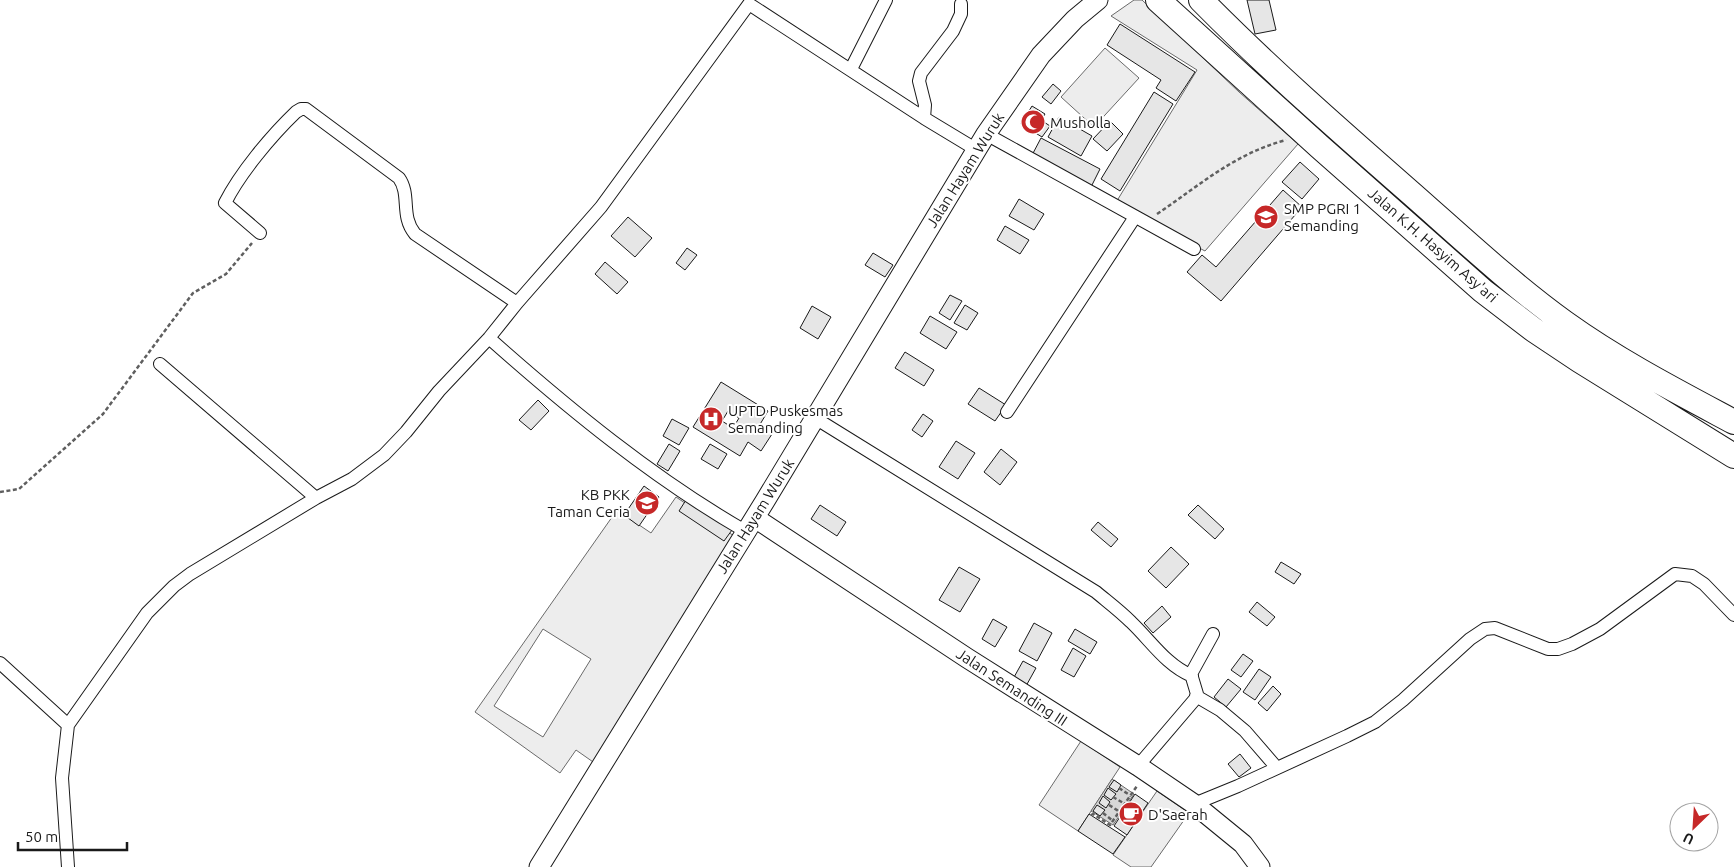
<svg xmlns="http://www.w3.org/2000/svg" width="1734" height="867" font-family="Ubuntu,sans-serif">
  <rect width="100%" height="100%" fill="#fff"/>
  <path fill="#ededed" stroke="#6a6a6a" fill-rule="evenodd" d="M1134,0H1142L1239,92L1298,144L1205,251L1115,204L1197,70L1111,16Z
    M1105,48L1139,78L1094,127L1061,97Z
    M676,497L737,538L596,764L576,750L560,773L475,712L617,510L651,533ZM543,629L591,659L543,737L494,706Z
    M1081,741L1120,767L1078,831L1039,805Z
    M1157,791L1189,813L1151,867H1131L1113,855Z"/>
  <path fill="#d7d7d7" stroke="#6a6a6a" d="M1112,779L1134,794L1113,825L1091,811Z"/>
  <path fill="#e6e6e6" stroke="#1a1a1a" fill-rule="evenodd" d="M1247,0H1269L1276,30L1255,34Z
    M1120,24L1195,72L1176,101L1156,88L1161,80L1107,45Z
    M1053,84L1061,91L1051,104L1042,97Z
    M1154,92L1173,104L1120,191L1101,179Z
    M1032,106L1045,114L1041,120L1050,126L1042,137L1021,124Z
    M1059,117L1092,136L1081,156L1048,137Z
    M1110,121L1123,134L1107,151L1093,139Z
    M1041,138L1100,169L1090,189L1031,157Z
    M1300,162L1319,179L1302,199L1282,182Z
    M1283,190L1302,207L1221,301L1187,272L1202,255L1216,267Z
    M1019,199L1044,214L1034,230L1009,216Z
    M628,217L652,238L635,257L611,236Z
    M1005,226L1029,240L1020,254L997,240Z
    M687,248L697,255L685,270L676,263Z
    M873,253L893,265L885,277L865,265Z
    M605,262L628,282L617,294L595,274Z
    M950,295L962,301L950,320L939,313Z
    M965,305L978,313L967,330L954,323Z
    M812,306L831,317L818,339L800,328Z
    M930,316L957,332L946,349L920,333Z
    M905,352L934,370L924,386L895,368Z
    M721,382L768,411L759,426L772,434L761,451L748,442L740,456L693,427ZM728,411L739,418L733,428L722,421Z
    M979,388L1006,405L995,421L968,404Z
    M538,400L549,411L531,430L519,420Z
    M923,414L933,421L922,437L912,430Z
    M672,419L689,428L679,445L663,436Z
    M956,441L975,453L958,479L939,467Z
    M669,444L680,451L668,471L657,464Z
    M710,444L727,454L718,469L701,459Z
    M1001,449L1017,462L1000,485L984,472Z
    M644,486L659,497L639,526L624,515Z
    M686,500L732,530L724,541L679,511Z
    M820,505L846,522L837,536L811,519Z
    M1198,505L1224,529L1215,539L1188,515Z
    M1098,522L1118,539L1111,547L1091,530Z
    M1171,547L1189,564L1166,588L1148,571Z
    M1281,562L1301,574L1294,584L1275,572Z
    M959,567L980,579L960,612L939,600Z
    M1257,602L1275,617L1267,626L1249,612Z
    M1162,606L1171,617L1153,633L1144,623Z
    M993,619L1007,627L995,647L982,639Z
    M1034,623L1052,633L1037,661L1019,651Z
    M1075,629L1097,642L1090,654L1068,641Z
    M1073,648L1086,656L1074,677L1061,670Z
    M1243,654L1253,661L1241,677L1231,670Z
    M1023,661L1036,668L1026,686L1013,679Z
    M1259,669L1271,677L1255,700L1243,692Z
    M1228,679L1241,689L1226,707L1214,697Z
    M1273,686L1281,694L1267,711L1258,703Z
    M1240,754L1251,768L1239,777L1228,764Z
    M1114,780L1121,785L1117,792L1109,787Z
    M1108,788L1116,794L1111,800L1104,795Z
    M1135,794L1148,803L1127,835L1114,826Z
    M1103,796L1110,802L1106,808L1099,803Z
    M1097,805L1105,810L1100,816L1093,811Z
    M1089,814L1125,837L1113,854L1078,831Z"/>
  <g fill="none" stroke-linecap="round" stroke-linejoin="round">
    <defs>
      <path id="street" d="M851,69L886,0
        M924,118L925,105L919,81L921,73L953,31L961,14V4
        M986,134L1194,249
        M260,233L225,203C240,173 271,136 296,112L301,109H306L399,178C411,195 400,216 415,234L517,303
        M489,338C569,409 653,478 745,531
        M160,364L316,498
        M1007,412L1135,217
        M815,418L1096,592C1108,602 1120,611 1131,622C1151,641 1166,665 1192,676
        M0,663L68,725
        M1196,696L1220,710L1245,731L1277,768
        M1138,766L1196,698L1197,694L1191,674L1213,634
        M1194,804L1238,786L1347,736L1375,722L1403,700L1470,639L1485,629L1495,628L1548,649H1558L1572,644L1600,629L1675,574L1692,576L1704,584L1734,615
        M68,867L62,778L68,725L147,613L174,586L190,574L316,498L352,479L384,455L406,432L439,391L489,338L517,303L601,207L749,4L924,118L977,150"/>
      <path id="secondary" d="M755,518L967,658L1138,766L1194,804L1243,844L1260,867
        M539,867L765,501L986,134L1041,55L1075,19L1098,0"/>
      <path id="highway" d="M1158,0L1320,147L1483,291L1534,330L1579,360L1734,456
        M1201,0C1268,68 1340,131 1412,194C1462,238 1511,284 1565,323C1618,361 1676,391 1734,422"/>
    </defs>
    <use href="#street" stroke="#1a1a1a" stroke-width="14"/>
    <use href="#secondary" stroke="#1a1a1a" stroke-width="21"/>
    <use href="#highway" stroke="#1a1a1a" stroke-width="26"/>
    <path stroke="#5f5f5f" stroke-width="2.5" stroke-dasharray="4 2.5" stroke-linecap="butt" d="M1157,214C1200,185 1234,154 1286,140
      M0,492L19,489L103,414L193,293L226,274L252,243
      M1119,788L1131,796
      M1113,797L1125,804
      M1109,805L1120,812
      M1103,813L1113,821
      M1091,815L1093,814L1110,825L1137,786"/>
    <use href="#street" stroke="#fff" stroke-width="12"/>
    <use href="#secondary" stroke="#fff" stroke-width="19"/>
    <use href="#highway" stroke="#fff" stroke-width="24"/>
  </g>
  <defs>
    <symbol id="mosque-disc" viewBox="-11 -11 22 22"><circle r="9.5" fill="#c62828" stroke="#fff"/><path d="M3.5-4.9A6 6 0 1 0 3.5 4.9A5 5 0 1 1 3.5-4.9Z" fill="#fff"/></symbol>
    <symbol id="school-disc" viewBox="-11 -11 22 22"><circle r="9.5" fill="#c62828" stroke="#fff"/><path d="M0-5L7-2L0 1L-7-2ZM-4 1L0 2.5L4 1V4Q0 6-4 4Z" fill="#fff"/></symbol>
    <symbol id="hospital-disc" viewBox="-11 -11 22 22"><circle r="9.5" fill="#c62828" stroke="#fff"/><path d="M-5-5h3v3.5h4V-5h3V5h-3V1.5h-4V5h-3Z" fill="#fff"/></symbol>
    <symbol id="cafe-disc" viewBox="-11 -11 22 22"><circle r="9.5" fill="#c62828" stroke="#fff"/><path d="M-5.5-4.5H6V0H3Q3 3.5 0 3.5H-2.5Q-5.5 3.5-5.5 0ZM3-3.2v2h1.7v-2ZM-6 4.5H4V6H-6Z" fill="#fff"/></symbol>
  </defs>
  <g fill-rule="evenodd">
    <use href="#mosque-disc" x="1019" y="108" width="28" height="28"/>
    <use href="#school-disc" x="1252" y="203" width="28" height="28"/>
    <use href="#hospital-disc" x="697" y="405" width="28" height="28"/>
    <use href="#school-disc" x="633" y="489" width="28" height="28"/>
    <use href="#cafe-disc" x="1117" y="800" width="28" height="28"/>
  </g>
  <g text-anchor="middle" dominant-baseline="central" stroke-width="4" stroke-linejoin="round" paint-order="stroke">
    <g font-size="15" fill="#1a1a1a" stroke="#fff" text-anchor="start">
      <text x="1050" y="122">Musholla</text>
      <text x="1284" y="208">SMP PGRI 1<tspan x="1284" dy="17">Semanding</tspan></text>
      <text x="728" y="410">UPTD Puskesmas<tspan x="728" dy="17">Semanding</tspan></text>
      <text x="630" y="494" text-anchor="end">KB PKK<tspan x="630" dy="17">Taman Ceria</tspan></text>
      <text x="1148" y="814">D'Saerah</text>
    </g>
    <g font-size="15" fill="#1a1a1a" stroke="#fff">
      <text transform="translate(965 170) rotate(-58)">Jalan Hayam Wuruk</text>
      <text transform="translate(1433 245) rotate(41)">Jalan K.H. Hasyim Asy'ari</text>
      <text transform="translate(755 516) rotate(-58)">Jalan Hayam Wuruk</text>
      <text transform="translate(1012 687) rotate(33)">Jalan Semanding III</text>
    </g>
  </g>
  <g transform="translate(1694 827) rotate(205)"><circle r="24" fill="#ffffff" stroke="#a3a3a3"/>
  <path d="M0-4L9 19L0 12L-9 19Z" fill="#c62828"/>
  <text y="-8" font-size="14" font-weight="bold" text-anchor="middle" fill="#1a1a1a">U</text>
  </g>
  <path d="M18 842v8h109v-8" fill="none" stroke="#1a1a1a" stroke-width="2.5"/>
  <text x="25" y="842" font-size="15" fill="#1a1a1a" stroke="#ffffff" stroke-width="4" paint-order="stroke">50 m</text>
</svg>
